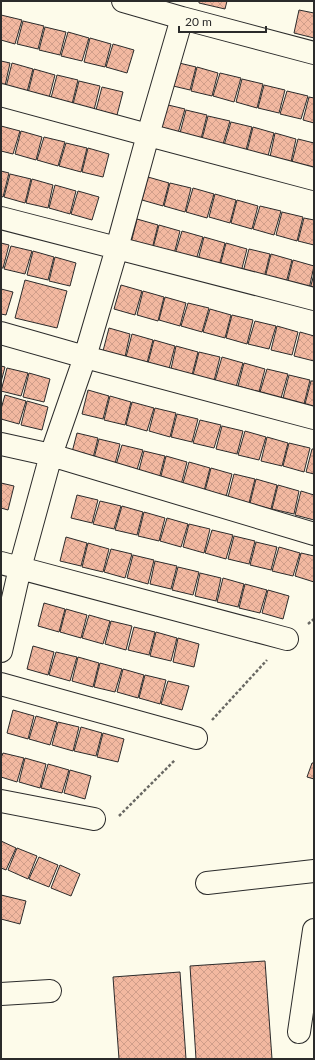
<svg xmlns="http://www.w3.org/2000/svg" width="315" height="1060" font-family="Lato,sans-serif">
  <defs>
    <pattern id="building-cross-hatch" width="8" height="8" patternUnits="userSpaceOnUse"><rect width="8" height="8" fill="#f2b8a0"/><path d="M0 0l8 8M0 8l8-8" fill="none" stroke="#d09e8a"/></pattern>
  </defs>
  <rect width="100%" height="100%" fill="#fdfbea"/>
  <path fill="url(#building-cross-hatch)" stroke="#2b2b2b" d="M199,1H227L225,9L199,3Z
    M299,10L314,13V38L294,33Z
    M1,15L22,20L15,44L1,40Z
    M23,21L44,26L38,49L17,44Z
    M45,27L66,32L60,55L39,50Z
    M68,32L89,38L82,61L61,56Z
    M90,38L111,44L105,67L84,62Z
    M113,44L134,50L127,73L106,67Z
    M1,61L10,63L5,86H1Z
    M175,62L196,67L190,90L169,85Z
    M12,63L33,69L27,92L6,87Z
    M197,67L218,73L212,96L191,91Z
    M34,69L55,75L49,98L28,93Z
    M220,73L241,78L234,102L213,96Z
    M57,75L78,80L72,104L51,98Z
    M242,79L263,84L257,108L236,102Z
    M79,81L100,86L94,110L73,104Z
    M264,85L285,90L279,113L258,108Z
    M102,87L123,92L117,115L96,110Z
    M287,91L308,96L301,119L280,114Z
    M309,97L314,98V123L303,120Z
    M164,104L185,109L178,133L157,127Z
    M186,110L207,115L201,139L180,133Z
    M208,116L230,121L223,144L202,139Z
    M231,122L252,127L246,150L224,145Z
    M1,126L20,131L13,154L1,151Z
    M253,127L274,133L268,156L247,151Z
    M21,131L42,137L36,160L15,154Z
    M275,133L296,139L291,162L270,157Z
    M44,137L65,142L58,166L37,160Z
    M298,139L314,143V163L313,168L292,162Z
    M66,143L87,148L81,172L59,166Z
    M88,148L109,154L103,177L82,172Z
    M1,171L9,173L3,197L1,196Z
    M10,174L31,179L25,203L4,197Z
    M148,177L169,183L163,206L142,200Z
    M32,179L53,185L48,208L26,203Z
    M170,183L191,188L185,212L164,206Z
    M55,185L76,191L70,214L49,208Z
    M193,188L214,194L207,218L186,212Z
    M78,191L99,197L92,220L71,214Z
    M215,194L236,200L230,223L209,217Z
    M237,200L258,206L252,229L231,223Z
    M260,206L281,211L274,235L253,229Z
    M282,212L303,217L297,241L276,235Z
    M304,218L314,220V245L298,241Z
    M137,219L158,225L152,249L131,243Z
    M159,225L180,231L174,254L153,248Z
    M182,231L203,237L196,260L175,254Z
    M204,237L225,243L219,266L198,260Z
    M1,243L9,245L3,268H1Z
    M226,243L247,249L241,272L220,266Z
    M11,246L32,251L25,274L4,269Z
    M249,249L270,254L264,278L243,272Z
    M33,251L54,257L48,280L27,275Z
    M271,254L292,260L286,283L265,278Z
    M55,257L76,263L70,286L49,281Z
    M293,260L314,266L309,289L287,284Z
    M314,274V290L310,289Z
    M25,280L67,291L57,328L15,318Z
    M121,285L142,291L135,315L114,309Z
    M1,289L13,292L6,315L1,314Z
    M143,291L164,297L158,321L137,315Z
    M165,297L186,303L180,326L159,320Z
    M188,303L209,308L202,332L181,326Z
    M210,309L231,315L225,338L203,332Z
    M232,315L253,320L247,344L226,338Z
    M255,321L276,326L269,349L248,344Z
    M277,326L298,332L292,355L271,350Z
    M109,328L130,334L125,357L103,351Z
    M300,332L314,336V361L294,356Z
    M132,334L153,340L147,363L126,357Z
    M154,340L175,346L169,369L148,363Z
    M176,346L198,352L192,375L171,369Z
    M199,352L220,357L214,381L193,375Z
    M222,357L243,363L236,387L215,381Z
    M244,363L265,369L259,392L238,386Z
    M1,366L5,367L1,382Z
    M7,368L28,373L21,396L1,391Z
    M267,369L288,374L281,398L260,392Z
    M29,373L50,379L44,402L23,397Z
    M289,375L310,380L304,404L283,398Z
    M311,381H314V407L305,404Z
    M88,390L109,396L103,419L82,414Z
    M5,395L26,401L19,424L1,419V409Z
    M110,396L131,402L125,425L104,420Z
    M27,401L48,407L42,430L21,425Z
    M132,402L154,408L147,431L126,425Z
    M155,408L176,413L170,437L149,431Z
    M177,414L198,419L192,442L171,437Z
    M200,420L221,425L214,448L193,443Z
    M222,426L243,431L237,454L216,449Z
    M245,431L266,437L259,460L238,455Z
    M77,433L98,438L92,462L71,456Z
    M267,437L288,443L282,466L261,461Z
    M99,439L120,444L114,468L93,462Z
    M289,443L310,448L304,472L283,466Z
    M122,445L143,450L136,473L115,468Z
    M312,449H314V474L306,472Z
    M144,451L165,456L159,479L138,474Z
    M166,456L187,462L181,485L160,480Z
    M189,462L210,468L204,491L182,486Z
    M211,468L232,474L226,497L205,491Z
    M234,474L255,479L249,503L228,497Z
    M256,479L277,485L271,509L250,503Z
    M1,483L14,486L8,510L1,508Z
    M278,485L299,491L294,514L272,509Z
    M301,491L314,495V520L295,515Z
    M77,495L98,500L92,523L71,518Z
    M100,501L121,506L114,529L93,524Z
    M122,506L143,512L137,535L115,530Z
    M144,512L165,518L159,541L138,536Z
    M167,518L188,524L181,547L160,541Z
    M189,524L210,529L204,553L183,547Z
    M212,530L233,535L226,559L205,553Z
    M234,536L255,541L249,564L228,559Z
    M66,537L87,543L81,566L60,561Z
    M256,542L277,547L271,570L250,565Z
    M88,543L109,549L103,572L82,567Z
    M279,547L300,553L293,576L272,571Z
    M111,549L132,554L125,578L104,572Z
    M301,553L314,556V582L295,576Z
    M133,555L154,560L148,584L127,578Z
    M155,561L177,566L171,589L150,584Z
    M178,567L199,572L193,595L172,590Z
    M200,573L221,578L216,601L195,596Z
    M223,578L244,584L238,607L217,602Z
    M245,584L267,590L260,613L239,608Z
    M268,590L289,596L283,619L262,613Z
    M44,603L65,609L59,632L38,626Z
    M66,609L87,615L81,638L60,632Z
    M89,615L110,621L103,644L82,638Z
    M111,621L132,626L126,650L105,644Z
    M134,627L155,632L149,655L128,650Z
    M156,632L177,638L171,661L150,656Z
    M178,638L199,644L194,667L173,662Z
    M33,646L54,652L48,675L27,669Z
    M56,652L77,657L70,681L49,675Z
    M78,657L99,663L93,687L72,681Z
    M100,663L122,669L115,692L94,687Z
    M123,669L144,675L138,698L117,692Z
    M145,675L166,680L160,704L139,698Z
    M168,681L189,686L182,710L161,704Z
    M13,710L34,716L28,739L7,733Z
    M36,716L57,722L50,745L29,739Z
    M58,722L79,727L73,751L52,745Z
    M81,727L102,733L96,756L74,751Z
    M103,733L124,739L118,762L97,757Z
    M3,753L24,758L17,782L1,777V758Z
    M25,758L46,764L40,788L19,782Z
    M312,763H314V779L307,777Z
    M48,764L69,770L62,793L41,788Z
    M70,770L91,776L85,799L64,793Z
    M1,841L16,848L6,870L1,868Z
    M17,848L37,856L28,879L8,870Z
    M39,857L58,865L49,887L29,879Z
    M60,865L80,874L71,896L51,888Z
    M1,895L26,901L20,924L1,919Z
    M265,961L272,1059H196L190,966Z
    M180,972L186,1059H119L113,977Z"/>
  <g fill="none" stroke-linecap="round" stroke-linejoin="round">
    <defs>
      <path id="minor" d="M182,18L314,53
        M1,95L148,135L314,179
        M1,218L314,299
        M1,333L85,357L314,418
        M1,444L51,455L314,534
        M1,563L287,639
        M1,651L20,568L51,455L85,357L117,248L148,135L182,18L123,1
        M1,684L196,738
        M1,801L94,819
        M207,883L314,871
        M1,994L50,991
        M299,1032L314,930"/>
    </defs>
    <use href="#minor" stroke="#2b2b2b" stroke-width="24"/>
    <path stroke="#6a6964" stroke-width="2.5" stroke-dasharray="3 2" stroke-linecap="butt" d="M308,624L314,619
      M212,720L267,660
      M119,816L175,760"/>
    <use href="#minor" stroke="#fdfbea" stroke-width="22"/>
  </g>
  <rect width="315" height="1060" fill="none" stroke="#2b2b2b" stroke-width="4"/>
  <path d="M179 26v6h87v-6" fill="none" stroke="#2b2b2b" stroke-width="2"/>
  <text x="185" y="26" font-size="12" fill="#2b2b2b" stroke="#fdfbea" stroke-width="3" paint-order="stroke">20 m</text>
</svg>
